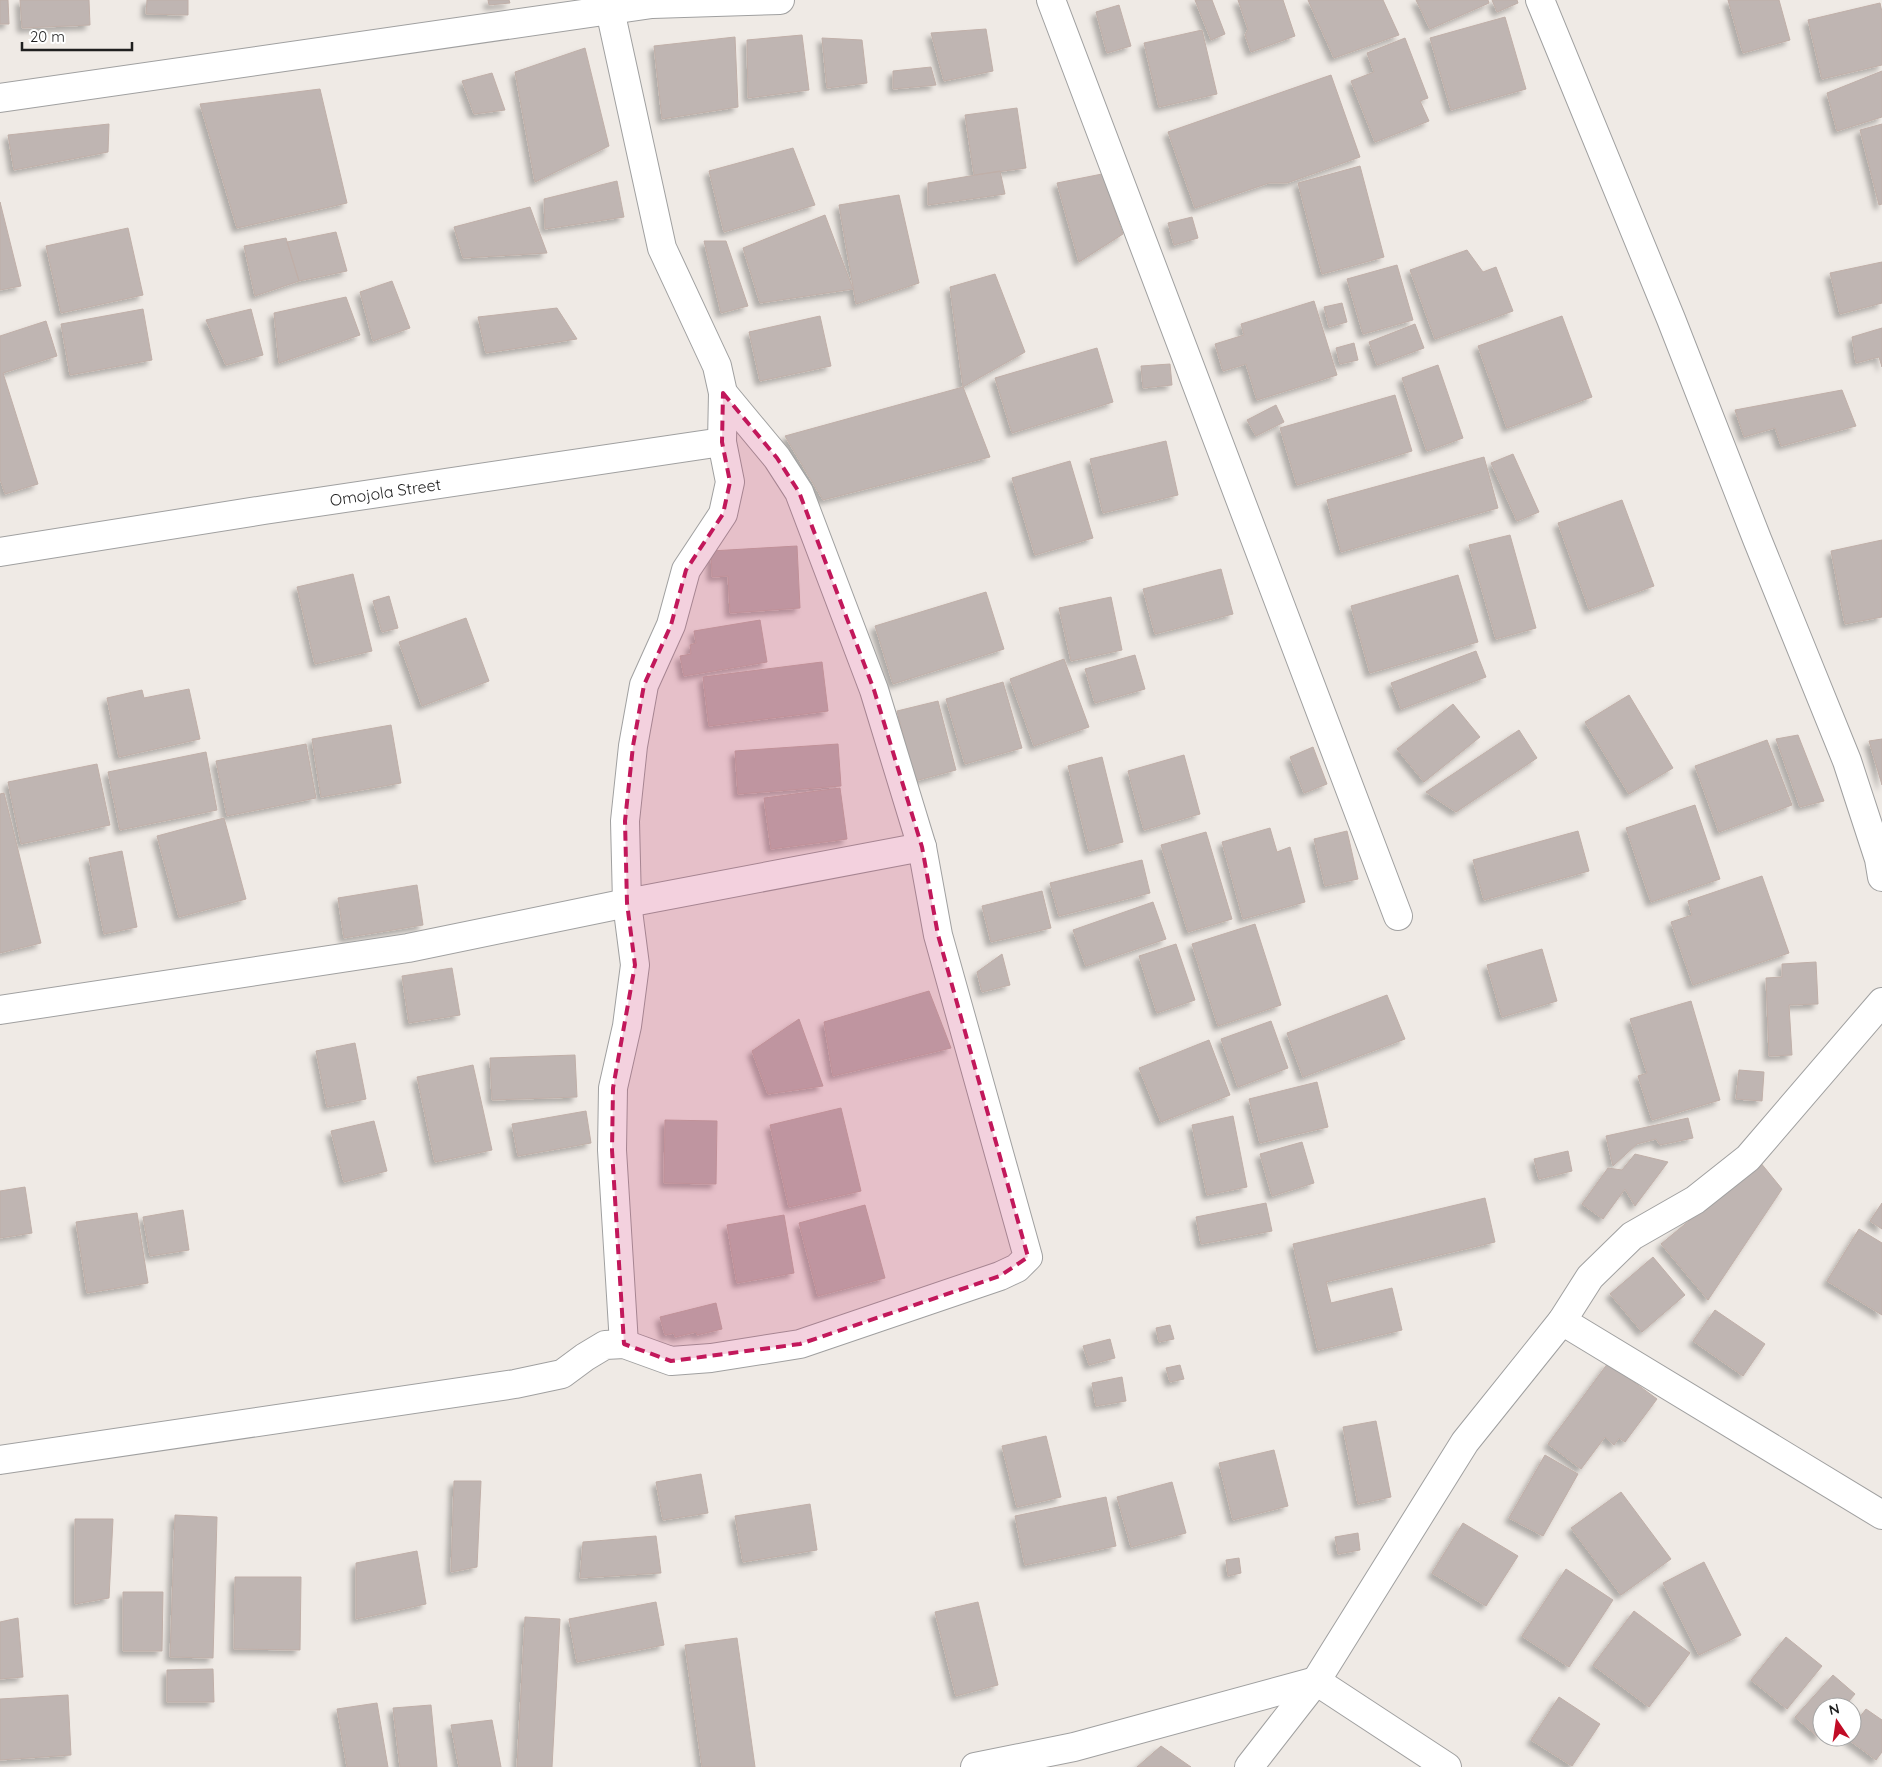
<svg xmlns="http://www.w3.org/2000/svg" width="1882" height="1767" font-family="Quicksand,sans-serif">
  <defs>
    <filter id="shadow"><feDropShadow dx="-4.5" dy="4.5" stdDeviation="2.5" flood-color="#0004"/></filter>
  </defs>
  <rect width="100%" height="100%" fill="#efeae5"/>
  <path fill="#bfb5b2" stroke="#c0afa8" filter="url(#shadow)" d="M0,0H8L9,24H0Z
    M20,0H89L90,25L22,28Z
    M147,0H188V15L146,14Z
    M488,0H509L510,3L489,5Z
    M1195,0H1212L1225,34L1211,40Z
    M1238,0H1283L1295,36L1251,52L1245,35L1248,29Z
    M1308,0H1383L1399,35L1334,58Z
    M1416,0H1488L1489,3L1430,29Z
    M1492,0H1517L1518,3L1497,12Z
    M1728,0H1779L1790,40L1743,53Z
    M1880,3L1882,12V65L1822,79L1808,20Z
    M1119,5L1131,46L1107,53L1096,12Z
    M1505,17L1526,89L1451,110L1430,38Z
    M986,29L993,71L944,81L931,33Z
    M1202,30L1217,94L1159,107L1144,43Z
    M802,35L809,90L748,98L747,40Z
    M735,37L738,107L662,119L654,46Z
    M822,38L862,40L867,83L827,88Z
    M1405,38L1428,98L1420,101L1429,121L1375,142L1351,81L1374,72L1367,53Z
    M585,48L609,146L535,182L515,72Z
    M931,67L936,85L893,89V71Z
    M1882,71V117L1837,131L1827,93Z
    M492,73L505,110L474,114L462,81Z
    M1331,75L1360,157L1287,183H1269L1195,208L1168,132Z
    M320,89L347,203L237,228L200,104Z
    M1017,108L1026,168L974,175L965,115Z
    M109,124L108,152L14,170L8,135Z
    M1882,124V204L1879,205L1860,130Z
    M793,148L815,205L724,232L709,171Z
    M1360,166L1384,257L1322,274L1298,183Z
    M1000,171L1005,194L928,205V183Z
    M1102,174L1123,234L1079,262L1057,183Z
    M617,181L624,217L545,229L544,199Z
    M899,195L919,283L856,304L839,205Z
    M0,202L21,286L0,290Z
    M530,207L547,253L463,258L454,227Z
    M825,215L853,289L760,303L743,248Z
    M1192,217L1198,238L1174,245L1168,223Z
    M128,228L143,295L61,313L46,246Z
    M336,232L347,271L299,281L287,242Z
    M286,238L299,281L255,296L244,246Z
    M704,241H726L748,306L721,313Z
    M1467,250L1483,272L1496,267L1513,311L1435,339L1410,270Z
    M1882,262V303L1840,314L1830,273Z
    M1397,265L1413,320L1363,334L1347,279Z
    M995,274L1025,352L963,387L950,287Z
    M392,281L410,328L373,341L360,292Z
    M346,297L360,335L279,363L274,313Z
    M1314,301L1337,375L1257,400L1246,364L1223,371L1215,344L1244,335L1241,324Z
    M1342,303L1347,322L1329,327L1324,307Z
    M557,308L577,339L486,353L478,317Z
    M143,309L152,360L70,375L61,324Z
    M251,309L263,355L226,365L206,320Z
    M820,316L831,366L760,381L749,332Z
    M1562,316L1592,397L1507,428L1478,346Z
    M46,321L57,356L3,373L38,484L5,494L0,479V336Z
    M1415,324L1424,348L1377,365L1369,342Z
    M1882,328V367L1879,357L1856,363L1852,337Z
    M1354,343L1358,360L1340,364L1336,348Z
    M1097,348L1113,402L1012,433L995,378Z
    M1170,364L1172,385L1143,388L1141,366Z
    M1438,365L1463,438L1427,451L1402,378Z
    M963,387L990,457L823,500L785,436Z
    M1842,390L1856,426L1781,446L1775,428L1744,437L1735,410Z
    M1395,395L1412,451L1297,485L1280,428Z
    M1276,405L1284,422L1256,436L1247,420Z
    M1166,441L1178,495L1103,513L1090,459Z
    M1513,454L1539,512L1517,521L1491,463Z
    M1484,457L1498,508L1341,552L1327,500Z
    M1070,461L1093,538L1035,555L1012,478Z
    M1622,500L1654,586L1589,609L1558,523Z
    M1510,535L1536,628L1496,639L1469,545Z
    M1882,540V617L1845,624L1831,551Z
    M797,546L800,608L730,613L728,576L712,577L711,551Z
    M1221,569L1233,614L1155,634L1143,589Z
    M353,574L372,651L315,664L297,587Z
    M1458,575L1478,642L1370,673L1351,606Z
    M986,592L1004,649L893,684L875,626Z
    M389,596L398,628L382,632L373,601Z
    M1111,597L1122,650L1071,661L1059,608Z
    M466,618L489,681L422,706L399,642Z
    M760,620L767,662L684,676L680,656L691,654L690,645L696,643L694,631Z
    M1476,651L1486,677L1401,709L1391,683Z
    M1135,655L1145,689L1095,703L1085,669Z
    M1064,659L1089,727L1034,746L1010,679Z
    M822,662L828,711L709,726L703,677Z
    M1003,682L1022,748L965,764L946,699Z
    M189,689L200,739L119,757L107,698L142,690L144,698Z
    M1629,695L1673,768L1629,794L1585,722Z
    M938,701L956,770L915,781L897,711Z
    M1453,704L1480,737L1424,782L1397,749Z
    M391,725L401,783L321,797L312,739Z
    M1519,730L1537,758L1456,812L1426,792Z
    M1798,735L1824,801L1800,807L1776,739Z
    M1882,739V785L1869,741Z
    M1767,740L1792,805L1719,832L1695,766Z
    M306,744L316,798L227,816L216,761Z
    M838,744L841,786L738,794L735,751Z
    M1313,747L1327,784L1304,793L1290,757Z
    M206,752L217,810L120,830L108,772Z
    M1184,755L1200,814L1144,830L1128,771Z
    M1102,757L1123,842L1089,851L1068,766Z
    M97,764L110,825L21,844L8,782Z
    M840,788L847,839L771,849L764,798Z
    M4,793L41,943L0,953V794Z
    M1695,805L1720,879L1651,902L1626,828Z
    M224,818L246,899L179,917L157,836Z
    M1270,828L1277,852L1290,847L1305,902L1243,919L1222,842Z
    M1347,831L1358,879L1325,886L1314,839Z
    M1578,831L1589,871L1484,900L1473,860Z
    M1206,832L1232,919L1188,932L1161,845Z
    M122,851L137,927L104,934L89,858Z
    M1142,860L1150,893L1059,916L1050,883Z
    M1762,876L1789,953L1693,985L1671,922L1692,915L1688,901Z
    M417,885L423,925L344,938L338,898Z
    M1042,891L1051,928L991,942L982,906Z
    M1153,902L1166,939L1086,966L1073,930Z
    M1255,924L1281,1005L1218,1026L1192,944Z
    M1176,944L1195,1000L1157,1013L1139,956Z
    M1542,949L1557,1001L1502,1017L1487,965Z
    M1002,954L1010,985L982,992L977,972Z
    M1816,962L1818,1004L1789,1005L1792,1055L1769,1056L1766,978L1782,977V964Z
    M452,968L460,1015L409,1023L402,976Z
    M929,991L951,1048L833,1076L824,1022Z
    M1387,995L1405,1039L1303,1077L1287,1033Z
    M1691,1001L1720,1100L1652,1120L1638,1076L1647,1073L1630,1019Z
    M799,1019L823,1086L768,1094L752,1051Z
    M1271,1021L1288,1068L1238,1087L1221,1039Z
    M1209,1040L1230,1095L1161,1122L1139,1068Z
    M355,1043L366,1099L327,1107L316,1051Z
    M575,1055L577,1097L492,1100L490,1058Z
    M473,1065L492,1150L435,1162L417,1077Z
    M1739,1070L1764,1072L1762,1101L1736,1099Z
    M1317,1082L1328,1127L1260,1143L1249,1099Z
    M841,1108L861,1191L789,1207L770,1125Z
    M586,1111L591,1143L518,1156L512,1124Z
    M1233,1116L1247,1187L1207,1195L1192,1125Z
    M1688,1118L1693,1138L1660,1145L1656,1139L1637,1144L1613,1166L1606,1136Z
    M665,1120L717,1121L716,1184L664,1183Z
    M374,1121L387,1171L344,1182L331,1131Z
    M1302,1142L1314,1183L1272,1196L1260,1154Z
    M1568,1151L1572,1171L1539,1179L1534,1159Z
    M1635,1154L1668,1162L1635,1206L1625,1189L1603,1219L1582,1204L1608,1168L1622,1170Z
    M1760,1162L1782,1189L1708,1300L1661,1244Z
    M25,1187L32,1233L0,1238V1191Z
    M1485,1198L1495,1242L1326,1282L1331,1303L1392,1288L1402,1330L1318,1350L1293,1244Z
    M1266,1203L1272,1231L1201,1244L1196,1217Z
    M1882,1203V1229L1870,1221Z
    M865,1205L885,1278L818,1296L799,1223Z
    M183,1210L189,1250L150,1256L143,1217Z
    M137,1213L148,1283L87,1293L76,1222Z
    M784,1215L794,1273L737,1283L727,1225Z
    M1859,1229L1882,1243V1315L1827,1281Z
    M1653,1257L1685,1295L1642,1332L1610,1294Z
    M716,1303L722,1329L697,1335L696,1332L675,1337L674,1333L665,1335L660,1317Z
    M1715,1310L1765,1344L1743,1376L1693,1341Z
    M1170,1325L1174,1339L1159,1342L1156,1328Z
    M1110,1339L1115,1358L1089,1365L1083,1346Z
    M1608,1363L1657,1399L1625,1442L1619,1438L1614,1445L1605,1437L1581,1469L1548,1444Z
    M1180,1365L1184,1379L1170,1382L1166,1368Z
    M1122,1377L1126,1401L1096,1406L1092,1383Z
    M1376,1421L1391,1497L1358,1504L1343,1427Z
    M1046,1436L1061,1497L1017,1507L1002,1446Z
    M1274,1450L1288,1506L1233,1520L1219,1463Z
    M1545,1455L1578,1474L1543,1536L1509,1518Z
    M701,1474L708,1513L663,1520L656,1482Z
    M454,1481H481L477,1567L451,1572Z
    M1172,1482L1186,1533L1131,1547L1117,1497Z
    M1621,1492L1671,1559L1621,1595L1571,1528Z
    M1106,1497L1116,1546L1025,1565L1015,1516Z
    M810,1504L817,1550L743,1562L735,1516Z
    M175,1515L217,1517L213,1658L170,1657Z
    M75,1519H113L109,1598L75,1604Z
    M1463,1523L1518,1556L1486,1606L1432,1573Z
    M1358,1533L1360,1550L1338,1554L1335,1537Z
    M656,1536L661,1573L580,1578L583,1542Z
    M417,1551L426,1604L356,1619V1563Z
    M1239,1558L1241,1573L1228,1576L1226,1560Z
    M1704,1562L1741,1635L1699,1655L1663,1583Z
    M1566,1569L1613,1600L1569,1667L1522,1636Z
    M235,1577H301L300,1650L234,1649Z
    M123,1592H163L162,1651H123Z
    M656,1602L664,1645L577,1662L569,1619Z
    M978,1602L998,1685L956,1696L935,1612Z
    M1634,1611L1690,1653L1649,1707L1593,1665Z
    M525,1617L560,1619L552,1767H517Z
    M18,1618L23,1677L0,1679V1622Z
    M1786,1637L1822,1666L1787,1709L1751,1680Z
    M737,1638L755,1767H702L685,1645Z
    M213,1669L214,1702H167V1670Z
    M1833,1675L1855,1694L1844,1707H1822V1732L1818,1737L1795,1717Z
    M68,1695L71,1755L0,1760V1699Z
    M1559,1697L1600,1724L1572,1766L1531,1740Z
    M377,1703L388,1767H347L337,1709Z
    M431,1705L437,1767H400L393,1708Z
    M1866,1709L1882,1720V1752L1876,1760L1845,1737H1852V1727Z
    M492,1720L501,1767H459L451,1725Z
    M1161,1746L1191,1767H1137Z"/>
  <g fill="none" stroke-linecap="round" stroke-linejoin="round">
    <defs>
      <g id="minor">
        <path d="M1051,0L1398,916"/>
        <path d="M1540,0L1671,319L1757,539L1847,761L1879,859L1882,877"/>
        <path d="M0,98L652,4L780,0"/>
        <path id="s1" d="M0,552L264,510L722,442L723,393"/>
        <path d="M0,1010L408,948L627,903L922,847"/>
        <path d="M1562,1321L1882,1515"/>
        <path d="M624,1344L612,1150L613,1088L627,1026L635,965L627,903L625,821L633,746L644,685L671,625L686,570L723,514L730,482L722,442"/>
        <path d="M0,1460L515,1384L562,1374L585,1357L605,1345L624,1344L671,1361L711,1358L800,1344L1000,1276L1017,1268L1028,1257L938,935L922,847L874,690L799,492L777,458L723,393L717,366L662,248L610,10"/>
        <path d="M975,1767L1074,1747L1316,1681L1447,1767"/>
        <path d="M1249,1767L1316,1681L1465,1442L1562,1321L1590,1277L1632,1236L1695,1200L1748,1158L1882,1002"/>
      </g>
    </defs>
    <use href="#minor" stroke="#a0a0a0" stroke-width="30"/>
    <use href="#minor" stroke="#fff" stroke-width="28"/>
  </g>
  <path fill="#c2185b" fill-opacity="0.2" stroke="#c2185b" stroke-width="4" stroke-dasharray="10 6" stroke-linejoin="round" d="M723,393L777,458L799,492L874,690L922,847L938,935L1028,1257L1000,1276L800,1344L671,1361L624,1344L612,1150L613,1088L635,965L627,903L625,821L633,746L644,685L671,625L686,570L723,514L730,482L722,442Z"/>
  <g text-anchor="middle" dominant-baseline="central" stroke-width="5" stroke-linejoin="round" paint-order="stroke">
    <g font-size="16" fill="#1f1f1f" stroke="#fff">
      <text stroke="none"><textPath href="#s1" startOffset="390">Omojola Street</textPath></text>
    </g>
  </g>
  <g transform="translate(1837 1722) rotate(347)"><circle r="24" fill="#ffffff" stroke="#a5a5a5"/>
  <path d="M0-4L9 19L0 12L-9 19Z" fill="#c10c26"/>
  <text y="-8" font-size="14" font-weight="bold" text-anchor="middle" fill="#1f1f1f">N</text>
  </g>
  <path d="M22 42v8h110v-8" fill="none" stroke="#1f1f1f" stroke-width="2.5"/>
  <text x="30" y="42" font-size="15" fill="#1f1f1f" stroke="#ffffff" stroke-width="4" paint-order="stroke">20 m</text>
</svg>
